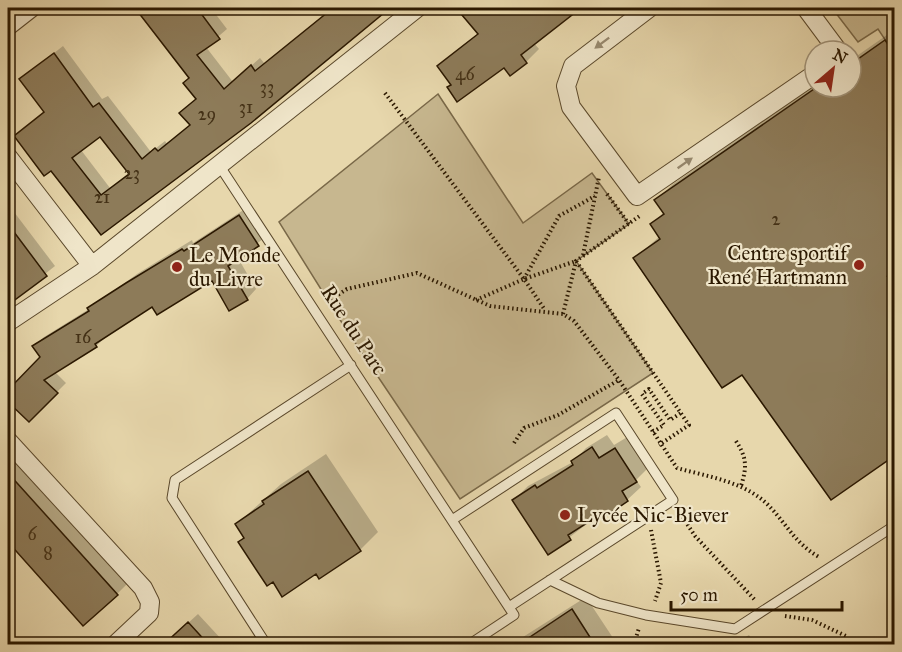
<svg xmlns="http://www.w3.org/2000/svg" width="902" height="652" font-family="'IM FELL Great Primer',serif">
  <rect width="100%" height="100%" fill="#e7d7ac"/>
  <filter id="stains"><feTurbulence type="fractalNoise" baseFrequency=".00333" numOctaves="4"/><feColorMatrix values="0 0 0 0 .2 0 0 0 0 .09 0 0 0 0 .02 0 0 0 .5 -.17"/></filter>
  <radialGradient id="worn" r=".72"><stop offset=".6" stop-color="#630" stop-opacity="0"/><stop offset="1" stop-color="#630" stop-opacity=".3"/></radialGradient>
  <path fill="#c7b78f" stroke="#796848" stroke-width="1.5" d="M832,8H894V53L878,29L858,42Z
    M438,94L523,223L592,173L629,224L576,261L653,373L460,499L344,326L279,222Z"/>
  <path fill="#0003" fill-rule="evenodd" d="M134,8H211L227,29L206,47L233,82L260,58L265,64L332,8H387L195,164L101,233L51,168L16,136L45,111L21,79L63,46L102,99L108,96L151,152L165,141L167,144L191,125L181,113L197,98L190,78ZM100,135L130,172L110,188L81,150Z
    M458,8H579L534,43L539,49L526,62L504,66L452,84L439,66L479,33Z
    M894,30V454L832,498L742,373L635,258L660,236L652,224L664,212L656,200L673,184L815,85L851,87V60Z
    M8,204L55,266L11,301L8,297Z
    M248,207L267,236L238,258L256,289L247,299L212,279L153,305L106,337L96,346L55,372L66,383L29,420L8,400V392L42,358L34,346L44,337L89,309L137,274L192,240L193,243Z
    M607,435L614,445L629,436L649,467L636,480L641,487L627,500L605,510L549,553L514,500L528,486L573,462L586,448Z
    M8,446L130,581L117,594L15,548L9,554L8,552Z
    M326,454L378,532L360,550L320,576L317,572L245,537L237,524L281,484Z
    M586,597L617,644H512Z
    M198,614L223,641L219,644H165Z
    M749,635L755,644H734Z"/>
  <path fill="#8d7b59" stroke="#2b1800" stroke-width="1.5" fill-rule="evenodd" d="M135,8H197L220,39L197,55L224,89L251,65L255,71L333,8H390L251,123L101,235L51,171L44,176L14,136L44,112L19,79L54,53L93,107L99,103L142,159L155,148L158,151L190,125L179,113L196,99L183,83L189,78ZM100,137L129,174L101,195L72,158Z
    M456,8H581L521,55L527,63L510,76L504,68L457,102L447,87L451,85L437,66L478,34Z
    M885,40L894,53V456L831,500L742,375L722,388L633,258L660,239L650,224L664,214L654,200L817,87H851V64Z
    M239,215L259,246L228,266L248,300L229,311L212,281L157,315L152,307L95,344L97,347L44,380L58,393L29,422L8,402V390L40,357L32,346L89,311L87,308L126,283L182,249L184,251Z
    M8,224L47,276L8,305Z
    M592,447L599,458L615,448L637,482L622,491L628,501L606,516L604,512L568,535L571,540L548,555L512,500L535,485L537,488L573,465L571,461Z
    M308,471L361,551L319,579L316,574L282,597L273,582L267,586L238,542L244,538L235,524L264,504L262,501Z
    M8,473L118,595L83,626L8,542Z
    M572,609L595,645H518Z
    M188,622L209,645H163Z"/>
  <g fill="none" stroke-linecap="round" stroke-linejoin="round">
    <defs>
      <path id="service" d="M219,165L514,615L470,644
        M452,520L616,413L673,500L509,607
        M550,580L598,603L646,615L735,629L894,526
        M266,644L172,498L175,480L351,365"/>
      <path id="minor" d="M649,8L573,66L566,86L571,107L637,196L815,74
        M806,8L838,51
        M8,26L31,8
        M8,157L92,266
        M8,322L92,266L417,8
        M8,441L143,588L150,602L149,613L116,644"/>
    </defs>
    <use href="#service" stroke="#5a482b" stroke-width="11"/>
    <use href="#minor" stroke="#5a482b" stroke-width="20"/>
    <path stroke="#2b1800" stroke-width="4" stroke-dasharray="1.5 3" stroke-linecap="butt" d="M385,93L524,279L545,310
      M607,194L629,224
      M583,255L599,177
      M888,275L894,284
      M524,279L559,216L595,196
      M476,300L524,279L576,261L689,425L659,445
      M327,302L347,289L417,273L490,306L563,314L574,321L619,380L677,468C709,477 747,482 770,507C788,526 795,543 819,557
      M563,314L576,261L641,215
      M653,432L664,425L642,394L649,389L670,420L681,413
      M736,441C747,458 747,467 741,486
      M514,443L524,428L558,415L619,380
      M680,513L695,536L755,600
      M651,530L661,583L655,601
      M785,616L812,620L846,636L843,644
      M634,644L639,628"/>
    <use href="#service" stroke="#efe5c9" stroke-width="9"/>
    <use href="#minor" stroke="#efe5c9" stroke-width="18"/>
  </g>
  <defs><path id="oneway-solid" d="M-6-.8H1V-3.2L6.5 0L1 3.2V.8H-6Z" transform="scale(1.5)"/></defs>
  <g fill="#97896f">
    <use href="#oneway-solid" transform="translate(602 43) rotate(143)"/>
    <use href="#oneway-solid" transform="translate(685 163) rotate(-35)"/>
  </g>
  <g fill="#8f2418" stroke="#efe5c9" stroke-width="2">
    <circle cx="859" cy="265" r="6"/>
    <circle cx="177" cy="267" r="6"/>
    <circle cx="565" cy="515" r="6"/>
  </g>
  <g text-anchor="middle" dominant-baseline="central" stroke-width="4.5" stroke-linejoin="round" paint-order="stroke">
    <g font-size="18" fill="#443116">
      <text x="465" y="74">46</text>
      <text x="267" y="87">33</text>
      <text x="246" y="107">31</text>
      <text x="207" y="114">29</text>
      <text x="132" y="173">23</text>
      <text x="102" y="197">21</text>
      <text x="776" y="219">2</text>
      <text x="83" y="337">16</text>
      <text x="32" y="534">6</text>
      <text x="48" y="553">8</text>
    </g>
    <g font-size="21" fill="#2b1800" stroke="#efe5c9" text-anchor="start">
      <text x="847" y="253" text-anchor="end">Centre sportif<tspan x="847" dy="24">René Hartmann</tspan></text>
      <text x="189" y="255">Le Monde<tspan x="189" dy="24">du Livre</tspan></text>
      <text x="577" y="515">Lycée Nic-Biever</text>
    </g>
    <g font-size="21" fill="#2b1800" stroke="#efe5c9">
      <text transform="translate(354 330) rotate(57)">Rue du Parc</text>
    </g>
  </g>
  <rect width="902" height="652" fill="none" stroke="#e7d7ac" stroke-width="30"/>
  <rect x="9" y="9" width="884" height="634" fill="none" stroke="#2b1800" stroke-width="3"/>
  <rect x="15" y="15" width="872" height="622" fill="none" stroke="#2b1800" stroke-width="1.5"/>
  <g transform="translate(833 69) rotate(29)"><circle r="28" fill="#efe5c9" stroke="#a19379" stroke-width="1.5"/>
  <path d="M0-4.5L10 22L0 15L-10 22Z" fill="#8f2418"/>
  <text y="-9" font-size="16" font-weight="bold" text-anchor="middle" fill="#2b1800">N</text>
  </g>
  <path d="M671 601v9h171v-9" fill="none" stroke="#2b1800" stroke-width="3"/>
  <text x="680" y="601" font-size="18" fill="#2b1800" stroke="#efe5c9" stroke-width="4.5" paint-order="stroke">50 m</text>
  <rect width="100%" height="100%" filter="url(#stains)"/>
  <rect width="100%" height="100%" fill="url(#worn)"/>
</svg>
